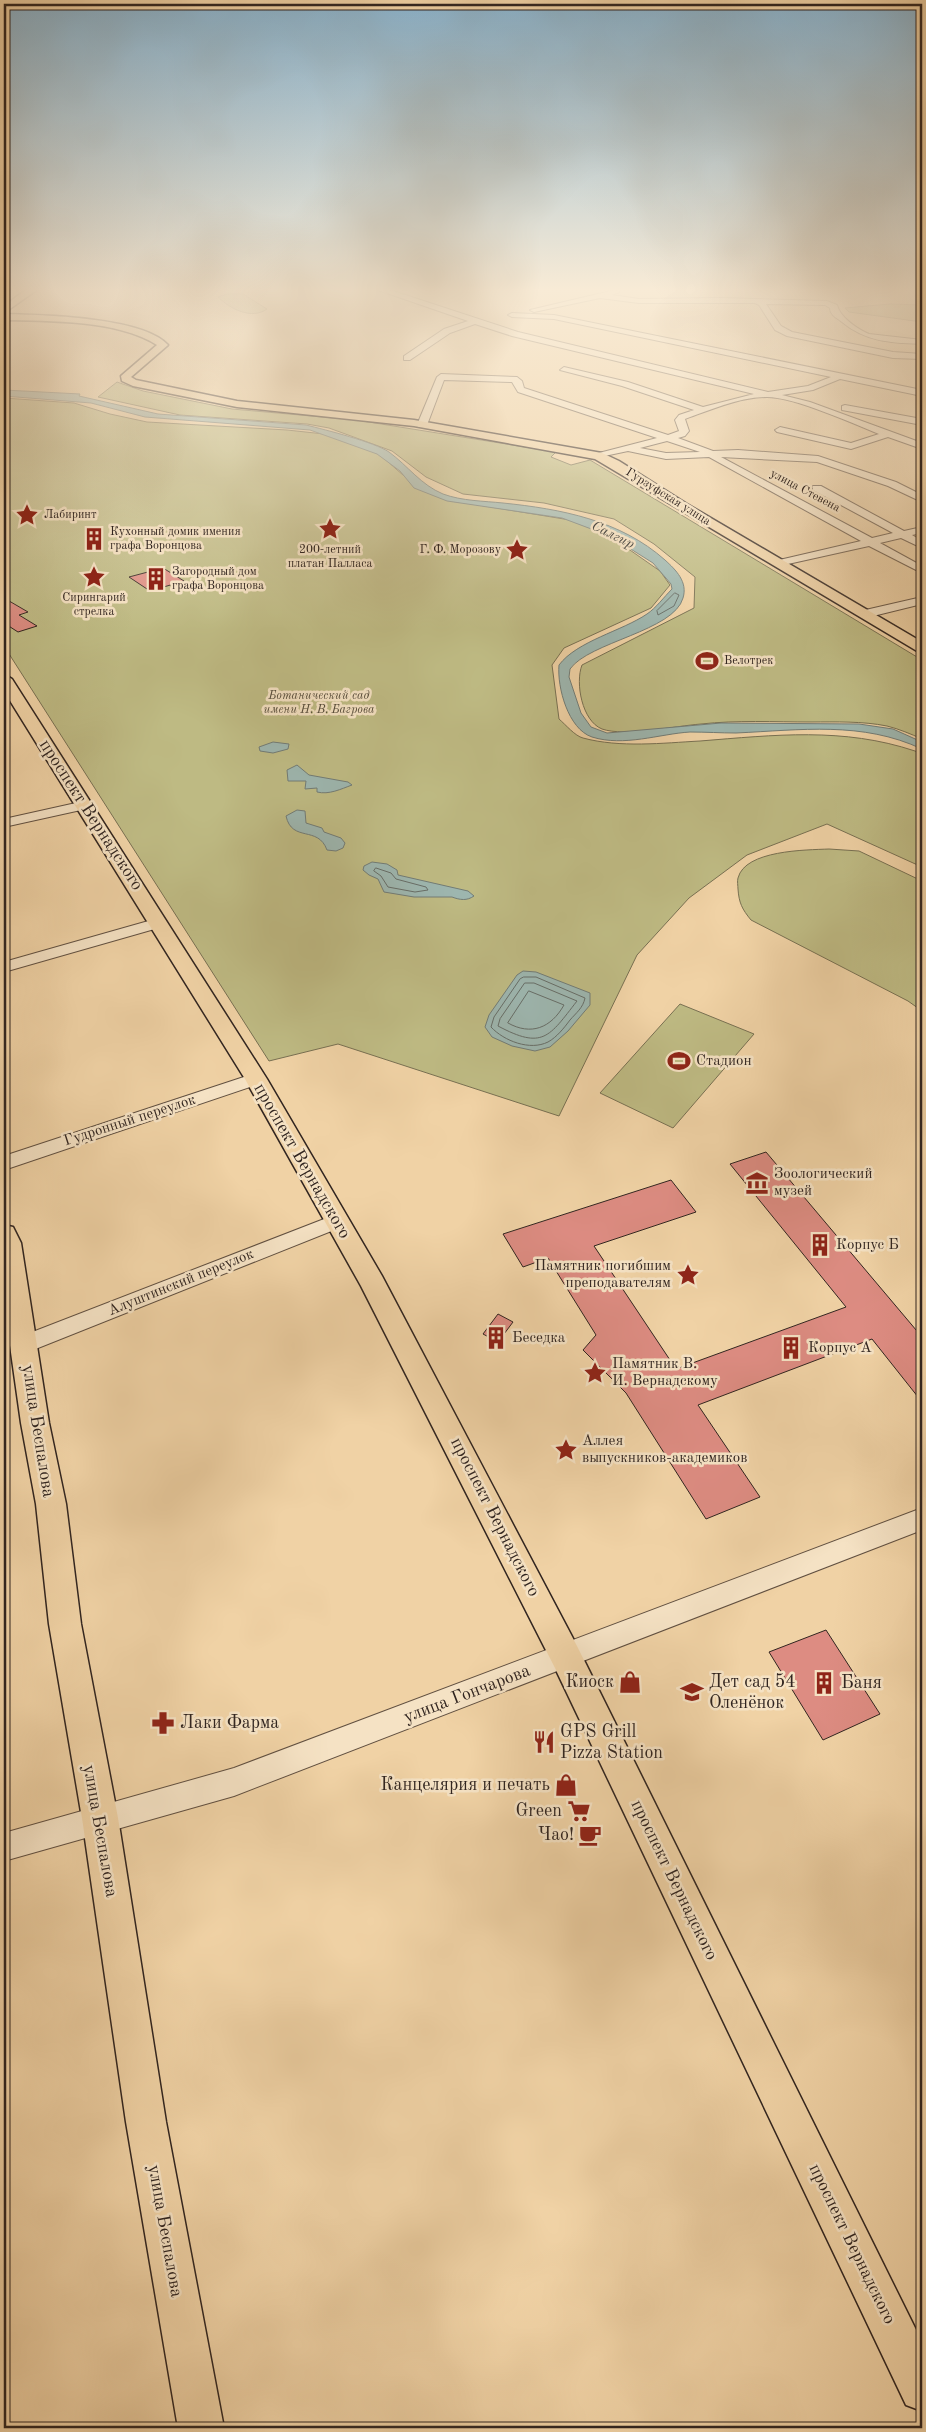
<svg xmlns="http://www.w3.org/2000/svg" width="926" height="2432" font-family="'Old Standard TT',serif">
  <rect width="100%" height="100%" fill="#f0d2a5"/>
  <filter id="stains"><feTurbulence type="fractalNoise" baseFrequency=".004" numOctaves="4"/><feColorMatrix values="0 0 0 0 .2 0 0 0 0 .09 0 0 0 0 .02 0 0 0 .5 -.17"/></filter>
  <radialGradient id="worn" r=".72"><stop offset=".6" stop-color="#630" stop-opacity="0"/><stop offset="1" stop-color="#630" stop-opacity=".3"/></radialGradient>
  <path fill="#beba83" stroke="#787052" d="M227,294H243L267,309C252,320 230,309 218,297Z
    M890,304L922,305V322L849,312L845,308Z
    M117,382L143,391L232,409L356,420L556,452L551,457L571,465L590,460L922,660V739C911,734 899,729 887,726C862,721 836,722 811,722C774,722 737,720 701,724C675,726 625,737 602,729C582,721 575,683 582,665L694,608L695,577L654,544L614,519L544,503L463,494L426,477L392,451L329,428L307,424L180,415L98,397Z
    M4,398L74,403L110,414L147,422L287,430L324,434L358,445L379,454L403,475L448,500L570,520L607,534L660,571L670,585L651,608L564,648L552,665L559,719C566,725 575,736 583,738C620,748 663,743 700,741C775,735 843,727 915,751L922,754V867L827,824L747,855L689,898L637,955L559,1116L338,1044L269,1061L4,646Z
    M829,849L859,851L922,881V1011L908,1001L751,920C742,909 739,903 738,889C738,886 737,881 738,878C745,850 806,850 829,849Z
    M680,1004L754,1034L673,1128L600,1093Z"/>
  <path fill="#9db6af" stroke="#727c76" d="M4,390L80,394L79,396L158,414L306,425C326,430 374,442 389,452C408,466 421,485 443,494C462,501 484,501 503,503C561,509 620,520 665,560C676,570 688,582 683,598C674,631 589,642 570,669L569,677L581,713L591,727L607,733L721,723L859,724L893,729L922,742V749C862,721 801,730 736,733C721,733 706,732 690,732C659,734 624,747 592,737C568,729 557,687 559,665C577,641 622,631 647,614C656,608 664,597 672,589L671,584L653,563L610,536L562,518L447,501L414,488L400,471L377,454L310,430L145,417L91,403L4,396Z
    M273,742L289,744L288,749L273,753L260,751L259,747Z
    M297,765L309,775L348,782L352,785C341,789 329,795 317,792V788L305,789L306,781H288L287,770Z
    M297,810L305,811L306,823L322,828L324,832L341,838L345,843L343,848L336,851L327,850C318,825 292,843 286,816Z
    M372,862L387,864L397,870L398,875L468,891L474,896C467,901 460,900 452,897H414L384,892L378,879L369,875L363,870L364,866Z
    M523,971L536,972L590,993V1005L568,1031L550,1047L535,1051L512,1046L492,1037L485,1027L489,1015L517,975Z"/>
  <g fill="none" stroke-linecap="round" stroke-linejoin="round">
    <path stroke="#676e68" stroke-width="1" d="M675,593L679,595L674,606L658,615L657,611Z
      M376,868L391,873L396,879L426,887L428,890L415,892L388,887L381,876L374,871Z
      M524,977H536L585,998C583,1008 576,1013 570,1020C564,1028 557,1037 548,1042C530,1051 504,1041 491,1027L494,1017L520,979Z
      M525,983H534L577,1001C549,1037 543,1050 498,1026L500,1019Z
      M529,991L564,1005C551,1028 531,1036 508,1023Z"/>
  </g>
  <path fill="#dd8c82" stroke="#312520" d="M163,568L184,581L150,591L129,577Z
    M4,598L28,612L19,615L37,626L18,632L4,623Z
    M766,1152L922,1337V1402L872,1339L698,1405L760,1497L706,1519L626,1393L583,1350L596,1335L548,1258L523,1267L503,1234L671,1180L696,1212L594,1246L676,1369L846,1307L730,1164Z
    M498,1314L513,1322L498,1342L483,1334Z
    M826,1630L880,1714L823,1740L769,1652Z"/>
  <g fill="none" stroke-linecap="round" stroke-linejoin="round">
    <defs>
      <path id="minor" d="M375,289H387L518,332L768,392L808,386L831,377L554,319L512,317L508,315L512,313L554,315L922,390V396L840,379L813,390L782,395L810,402L922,443V449L888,437L851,449L777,432L775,430L780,427L851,443L879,434C852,423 794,397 767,397C740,397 710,410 685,419L689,431L685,436L678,438L713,451L738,450L818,456L896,482L922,495V502L888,486L817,462L721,457L872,538L893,533L813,490V486H821L904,531L922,527V533L912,535L922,541V548L901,538L880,543L922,566V573L869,546L779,566L775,565V561L861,541L709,457L666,459L628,451L595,458V454L657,438L518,392L512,382L444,380L427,425L419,427L417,425L437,377L441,374L517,377L522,381L524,388L668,435L679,431L675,420L679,415L694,410L622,386L560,370L564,367L628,382L703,407L754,394L512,336L475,324L450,333L410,360H404V356L444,329L468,321ZM667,441L700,452L666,453L640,448Z
        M615,290L619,292L612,295L639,299L721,298L827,301L837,305C840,317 857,329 869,334L922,340V344C892,343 866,342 842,322C837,318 830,315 830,308L825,305L766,304L781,326L792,332L893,352L922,354V359L893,358L787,336L775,330L759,305L755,303H639L600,298L534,312L530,310Z
        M845,405L922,419V425L842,410V406Z
        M922,597V604L865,618L859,614L861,611Z
        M85,801L92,805L90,808L4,827V819Z
        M159,918L167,923L165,926L4,972V962Z
        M256,1073L262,1075L265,1079L262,1083L4,1170V1156Z
        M337,1214L344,1216L347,1221L344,1226L33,1350L25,1353L17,1350L14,1344L17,1338Z
        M922,1508V1530L234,1796L4,1861V1833L234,1768Z"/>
      <path id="major" d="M27,289H38L4,313V306Z
        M4,314C42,315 143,317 168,345L131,377L136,380L237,401L414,420L602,453L619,461L687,504L922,642V653L917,651L595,459L414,426L237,407L133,386L122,381L121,376L157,345C118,320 50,321 4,320Z
        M4,674L12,679L267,1079L382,1276L577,1646L922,2342V2411L906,2405L555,1668L361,1286L245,1079L4,691Z
        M4,1225L13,1227L21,1243L49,1423L66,1504L81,1624L118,1818L166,2122L224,2428H178L126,2122L82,1818L49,1624L36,1504L21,1423L4,1303Z"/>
    </defs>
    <use href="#minor" stroke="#615041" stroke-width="2"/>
    <use href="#major" stroke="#312520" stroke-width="3"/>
    <use href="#minor" fill="#f5e2c4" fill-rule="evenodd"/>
    <use href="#major" fill="#f0d2a5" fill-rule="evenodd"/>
  </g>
  <linearGradient id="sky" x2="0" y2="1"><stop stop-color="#8ab5d1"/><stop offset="0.46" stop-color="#f8ebd6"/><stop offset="1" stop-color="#f8ebd6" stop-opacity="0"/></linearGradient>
  <rect width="926" height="630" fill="url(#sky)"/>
  <defs>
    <symbol id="sight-bare" viewBox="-9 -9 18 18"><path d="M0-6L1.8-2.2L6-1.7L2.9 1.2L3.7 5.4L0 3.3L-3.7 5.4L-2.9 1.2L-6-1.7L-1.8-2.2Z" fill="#8f2418" stroke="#f5e2c4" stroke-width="2.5" paint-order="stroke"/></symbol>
    <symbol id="building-bare" viewBox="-9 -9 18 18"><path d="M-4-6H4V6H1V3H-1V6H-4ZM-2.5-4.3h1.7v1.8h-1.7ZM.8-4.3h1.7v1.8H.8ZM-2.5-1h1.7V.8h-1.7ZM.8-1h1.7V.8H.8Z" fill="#8f2418" stroke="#f5e2c4" stroke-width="2.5" paint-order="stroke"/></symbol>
    <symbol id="stadium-bare" viewBox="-9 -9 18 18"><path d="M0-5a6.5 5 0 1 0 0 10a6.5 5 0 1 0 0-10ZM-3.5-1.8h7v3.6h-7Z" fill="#8f2418" stroke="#f5e2c4" stroke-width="2.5" paint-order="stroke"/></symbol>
    <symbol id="museum-bare" viewBox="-9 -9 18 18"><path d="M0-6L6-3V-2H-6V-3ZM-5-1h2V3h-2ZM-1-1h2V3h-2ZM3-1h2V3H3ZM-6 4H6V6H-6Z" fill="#8f2418" stroke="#f5e2c4" stroke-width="2.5" paint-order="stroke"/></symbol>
    <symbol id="shop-bare" viewBox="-9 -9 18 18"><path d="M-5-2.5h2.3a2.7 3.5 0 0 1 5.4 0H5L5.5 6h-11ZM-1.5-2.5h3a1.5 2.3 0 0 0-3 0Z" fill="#8f2418" stroke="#f5e2c4" stroke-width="2.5" paint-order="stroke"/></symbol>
    <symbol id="school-bare" viewBox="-9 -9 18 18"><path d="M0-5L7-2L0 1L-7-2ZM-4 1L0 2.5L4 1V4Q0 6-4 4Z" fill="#8f2418" stroke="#f5e2c4" stroke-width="2.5" paint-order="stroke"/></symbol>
    <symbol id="pharmacy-bare" viewBox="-9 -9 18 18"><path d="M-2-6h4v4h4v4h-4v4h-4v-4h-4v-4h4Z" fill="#8f2418" stroke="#f5e2c4" stroke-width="2.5" paint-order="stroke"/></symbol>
    <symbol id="restaurant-bare" viewBox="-9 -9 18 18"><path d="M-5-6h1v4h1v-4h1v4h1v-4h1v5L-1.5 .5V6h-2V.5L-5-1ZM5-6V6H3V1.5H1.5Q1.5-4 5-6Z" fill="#8f2418" stroke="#f5e2c4" stroke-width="2.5" paint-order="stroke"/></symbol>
    <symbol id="supermarket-bare" viewBox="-9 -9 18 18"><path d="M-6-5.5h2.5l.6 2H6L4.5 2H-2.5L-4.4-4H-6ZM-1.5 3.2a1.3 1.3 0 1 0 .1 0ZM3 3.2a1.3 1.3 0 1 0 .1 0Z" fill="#8f2418" stroke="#f5e2c4" stroke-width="2.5" paint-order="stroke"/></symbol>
    <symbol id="cafe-bare" viewBox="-9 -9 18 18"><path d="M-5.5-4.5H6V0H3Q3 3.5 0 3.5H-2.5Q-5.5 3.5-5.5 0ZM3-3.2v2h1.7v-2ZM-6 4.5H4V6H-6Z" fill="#8f2418" stroke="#f5e2c4" stroke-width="2.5" paint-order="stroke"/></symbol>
  </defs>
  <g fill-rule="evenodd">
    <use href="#sight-bare" x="11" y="499" width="32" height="32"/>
    <use href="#sight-bare" x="314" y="513" width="32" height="32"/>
    <use href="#building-bare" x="78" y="523" width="32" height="32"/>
    <use href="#sight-bare" x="501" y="534" width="32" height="32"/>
    <use href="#sight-bare" x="78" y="561" width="32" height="32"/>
    <use href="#building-bare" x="140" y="563" width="32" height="32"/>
    <use href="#stadium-bare" x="691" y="645" width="32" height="32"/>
    <use href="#stadium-bare" x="663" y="1045" width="32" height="32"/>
    <use href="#museum-bare" x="741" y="1167" width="32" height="32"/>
    <use href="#building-bare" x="804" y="1229" width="32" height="32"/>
    <use href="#sight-bare" x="672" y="1259" width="32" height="32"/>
    <use href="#building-bare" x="480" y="1322" width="32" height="32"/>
    <use href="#building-bare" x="775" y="1332" width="32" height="32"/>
    <use href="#sight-bare" x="579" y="1357" width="32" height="32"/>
    <use href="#sight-bare" x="550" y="1434" width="32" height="32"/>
    <use href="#shop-bare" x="614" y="1666" width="32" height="32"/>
    <use href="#building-bare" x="808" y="1667" width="32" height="32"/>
    <use href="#school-bare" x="676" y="1676" width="32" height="32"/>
    <use href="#pharmacy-bare" x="147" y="1707" width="32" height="32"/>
    <use href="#restaurant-bare" x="528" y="1726" width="32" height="32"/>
    <use href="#shop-bare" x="550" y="1769" width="32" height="32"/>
    <use href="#supermarket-bare" x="563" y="1795" width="32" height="32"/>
    <use href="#cafe-bare" x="574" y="1819" width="32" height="32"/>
  </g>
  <g text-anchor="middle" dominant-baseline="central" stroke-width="5" stroke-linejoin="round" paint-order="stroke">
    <g font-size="12" fill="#312520" stroke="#f5e2c4">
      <text transform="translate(805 491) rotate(28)">улица Стевена</text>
      <text transform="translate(668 497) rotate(32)">Гурзуфская улица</text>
    </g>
    <g font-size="12" fill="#312520" stroke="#f5e2c4" text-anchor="start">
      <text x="44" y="515">Лабиринт</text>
      <text x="110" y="532">Кухонный домик имения<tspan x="110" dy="14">графа Воронцова</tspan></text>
      <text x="330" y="550" text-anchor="middle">200-летний<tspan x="330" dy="14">платан Палласа</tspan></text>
      <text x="501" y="550" text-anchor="end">Г. Ф. Морозову</text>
      <text x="172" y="572">Загородный дом<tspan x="172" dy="14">графа Воронцова</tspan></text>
      <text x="94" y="598" text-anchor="middle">Сирингарий<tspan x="94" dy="14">стрелка</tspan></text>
      <text x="724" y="661">Велотрек</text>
    </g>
    <g font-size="12" font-style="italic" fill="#544a39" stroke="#f5e2c4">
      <text x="319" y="696">Ботанический сад<tspan x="319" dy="14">имени Н. В. Багрова</tspan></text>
    </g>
    <g font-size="14" font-style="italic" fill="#4c4944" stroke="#f5e2c4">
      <text transform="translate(613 535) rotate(26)">Салгир</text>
    </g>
    <g font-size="15" fill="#312520" stroke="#f5e2c4" text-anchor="start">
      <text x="696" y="1061">Стадион</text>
      <text x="774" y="1174">Зоологический<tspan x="774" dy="17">музей</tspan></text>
      <text x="836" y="1245">Корпус Б</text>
      <text x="671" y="1266" text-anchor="end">Памятник погибшим<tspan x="671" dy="17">преподавателям</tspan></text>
      <text x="512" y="1338">Беседка</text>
      <text x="808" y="1348">Корпус А</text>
      <text x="612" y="1364">Памятник В.<tspan x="612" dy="17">И. Вернадскому</tspan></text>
      <text x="582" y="1441">Аллея<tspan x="582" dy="17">выпускников-академиков</tspan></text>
    </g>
    <g font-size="15" fill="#312520" stroke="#f5e2c4">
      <text transform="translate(130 1121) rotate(-18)">Гудронный переулок</text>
      <text transform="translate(181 1283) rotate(-22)">Алуштинский переулок</text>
    </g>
    <g font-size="18" fill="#312520" stroke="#f5e2c4">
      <text transform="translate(91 815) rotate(57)">проспект Вернадского</text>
      <text transform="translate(302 1161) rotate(60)">проспект Вернадского</text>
      <text transform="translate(38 1431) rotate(81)">улица Беспалова</text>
      <text transform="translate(495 1517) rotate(63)">проспект Вернадского</text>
      <text transform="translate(467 1694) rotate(-21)">улица Гончарова</text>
      <text transform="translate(100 1831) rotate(80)">улица Беспалова</text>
      <text transform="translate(674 1880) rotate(64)">проспект Вернадского</text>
      <text transform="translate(165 2231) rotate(80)">улица Беспалова</text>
      <text transform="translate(852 2244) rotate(64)">проспект Вернадского</text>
    </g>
    <g font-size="18" fill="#312520" stroke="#f5e2c4" text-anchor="end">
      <text x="614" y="1682">Киоск</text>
      <text x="709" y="1682" text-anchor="start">Дет сад 54<tspan x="709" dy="21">Оленёнок</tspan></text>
      <text x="841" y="1683" text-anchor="start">Баня</text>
      <text x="180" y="1723" text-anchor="start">Лаки Фарма</text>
      <text x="560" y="1732" text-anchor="start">GPS Grill<tspan x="560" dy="21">Pizza Station</tspan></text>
      <text x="550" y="1785">Канцелярия и печать</text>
      <text x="562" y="1811">Green</text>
      <text x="574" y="1835">Чао!</text>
    </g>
  </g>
  <rect width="926" height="2432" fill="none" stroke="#f0d2a5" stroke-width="20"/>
  <rect x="5" y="5" width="916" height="2422" fill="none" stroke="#312520" stroke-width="2.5"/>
  <rect x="10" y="10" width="906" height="2412" fill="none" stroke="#312520"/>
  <rect width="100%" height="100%" filter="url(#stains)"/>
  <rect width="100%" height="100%" fill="url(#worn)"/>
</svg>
